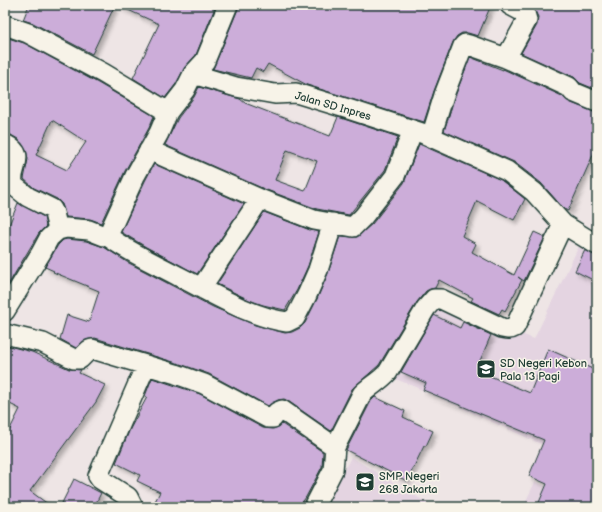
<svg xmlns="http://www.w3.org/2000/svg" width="602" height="512" font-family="'Balsamiq Sans',sans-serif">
  <defs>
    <filter id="shadow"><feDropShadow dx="3.5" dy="3.5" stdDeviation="2" flood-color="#0004"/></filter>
  </defs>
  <rect width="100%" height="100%" fill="#eee5e5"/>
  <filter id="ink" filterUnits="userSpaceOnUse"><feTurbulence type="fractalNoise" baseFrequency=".025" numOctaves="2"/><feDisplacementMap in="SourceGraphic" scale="8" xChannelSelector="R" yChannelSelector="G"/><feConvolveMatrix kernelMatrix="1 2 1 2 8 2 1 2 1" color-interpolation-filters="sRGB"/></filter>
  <g filter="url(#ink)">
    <path fill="#e4d4e1" d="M580,244L597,251V451L543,445L413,386L388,376L438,300L534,339Z
      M351,457L434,507H327L326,506Z
      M535,482L589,504L597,507H523Z"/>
    <path fill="#ccadd9" stroke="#1f3d34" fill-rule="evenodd" filter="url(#shadow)" d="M29,5H115L92,54L33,23L23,20Z
      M117,5H216L196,55L185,67L176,84L165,98L133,78L159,24Z
      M239,5H491L478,36L468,33H462L457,36L453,42L434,91L424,122L307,85L268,64L263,72L256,68L251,78L213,69L238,9Z
      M532,5H597V90L580,83L574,77L521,53L537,25L538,17Z
      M5,37L24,43L98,83L154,116L149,128L125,171L101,223L90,219L66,217L62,204L57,199L34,188L24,179L28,159L26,150L18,139L11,135L5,133ZM52,120L86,142L67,170L36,155Z
      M470,57L503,70V69L562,96L569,102L597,113V146L568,211L564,209L541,183L514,162L444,131L454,99Z
      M199,87L240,99L245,103L330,136L338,117L398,137L385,170L349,215L317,209L264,189L165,145L178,118L194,97ZM287,150L317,161L305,191L275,180Z
      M419,144L501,180L525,199L514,220L477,201L462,236L476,244L472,252L514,275L534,232L545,237L524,281L518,277L522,280L505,311L502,309L499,314L471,301L473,298L439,280L435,288L430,289L426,291L417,302L379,365L352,389L331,431L288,401L284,399L278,400L268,406L209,374L180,364L95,338L86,340L76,348L60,339L67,315L89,322L99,291L53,272L54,271L45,267L58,245L63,240L67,239L86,241L104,247L127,262L213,307L255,325L285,333L292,332L300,328L305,323L317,299L328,273L340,236L357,237L372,224L404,183Z
      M154,164L244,204L197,274L146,247L121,232L145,181Z
      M18,203L44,217L46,226L39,233L5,290V224L9,225Z
      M264,212L310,230L319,232L308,266L297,290L285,310L263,305L249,300L217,284Z
      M585,250L597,256V282L575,271Z
      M434,315L460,328L463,322L491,335L476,370L530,393L548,349L597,371V507H537L547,484L529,476L544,440L423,390L426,383L401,372Z
      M5,345L32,352L69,369L81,370L79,373L105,385L96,402L30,491L52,507H5V439L20,409L8,403L10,400L5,397Z
      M152,378L200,394L263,428L273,429L278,427L282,424L323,452L322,467L306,497L299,507H152L160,492L137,481L140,475L116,463L130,429L147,397L145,396Z
      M375,397L405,411L403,417L433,431L426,446H424L407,481L346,450L371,401Z
      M74,479L101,493L94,507H60Z"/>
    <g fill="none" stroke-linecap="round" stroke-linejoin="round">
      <defs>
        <path id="minor" d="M5,25L28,33L103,73L168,112
          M506,58L569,87L573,92L597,102
          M193,74L236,87L275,94L296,93L345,108L422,133L507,171L534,192L563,224L597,245
          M431,137L444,95L463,46L465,44L469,45L506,58L527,20L525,13L510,5
          M5,144C29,156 9,167 13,185L28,197L52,209L54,213L58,230
          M149,150L260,199L314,220L353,227L363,217L395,176L413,130
          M106,235C128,252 154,263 178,276C212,293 250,317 287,322L295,318L307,295L318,270L333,223
          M201,288L260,199
          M5,311L41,253L49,238L58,230L66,228L89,230L104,236L109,233L135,176L159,133L168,112L185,90L193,74L205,61L228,5
          M5,334L43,343L74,359H80L89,350L92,349L176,374L204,384L268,418H273L277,412L282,410L335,447
          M133,507L128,497L100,479L98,476L146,365
          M314,507L333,470L335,447L362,394C370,386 380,381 388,372L426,308L434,299H441L502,328C507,329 510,330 515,327L563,224"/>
      </defs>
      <use href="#minor" stroke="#1f3d34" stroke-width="22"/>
      <use href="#minor" stroke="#f7f3e8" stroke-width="19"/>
    </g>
  </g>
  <defs>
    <symbol id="school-square" viewBox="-11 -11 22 22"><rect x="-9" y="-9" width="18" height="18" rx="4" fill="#1f3d34" stroke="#f7f3e8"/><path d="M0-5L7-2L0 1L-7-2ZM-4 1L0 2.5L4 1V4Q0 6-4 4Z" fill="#fff"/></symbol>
  </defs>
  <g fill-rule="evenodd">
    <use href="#school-square" x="475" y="358" width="22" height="22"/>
    <use href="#school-square" x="354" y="471" width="22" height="22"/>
  </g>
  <g text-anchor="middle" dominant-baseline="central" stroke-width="3" stroke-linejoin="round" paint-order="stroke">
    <g font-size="11" fill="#1f3d34" stroke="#f7f3e8">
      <text transform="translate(333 106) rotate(16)">Jalan SD Inpres</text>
    </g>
    <g font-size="11" fill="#1f3d34" stroke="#f7f3e8" text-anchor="start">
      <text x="500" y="363">SD Negeri Kebon<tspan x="500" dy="13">Pala 13 Pagi</tspan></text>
      <text x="379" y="476">SMP Negeri<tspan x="379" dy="13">268 Jakarta</tspan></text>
    </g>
  </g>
  <rect width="602" height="512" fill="none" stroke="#f7f3e8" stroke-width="20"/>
  <rect x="10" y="10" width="582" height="492" fill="none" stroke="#1f3d34" stroke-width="1.5" filter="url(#ink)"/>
</svg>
